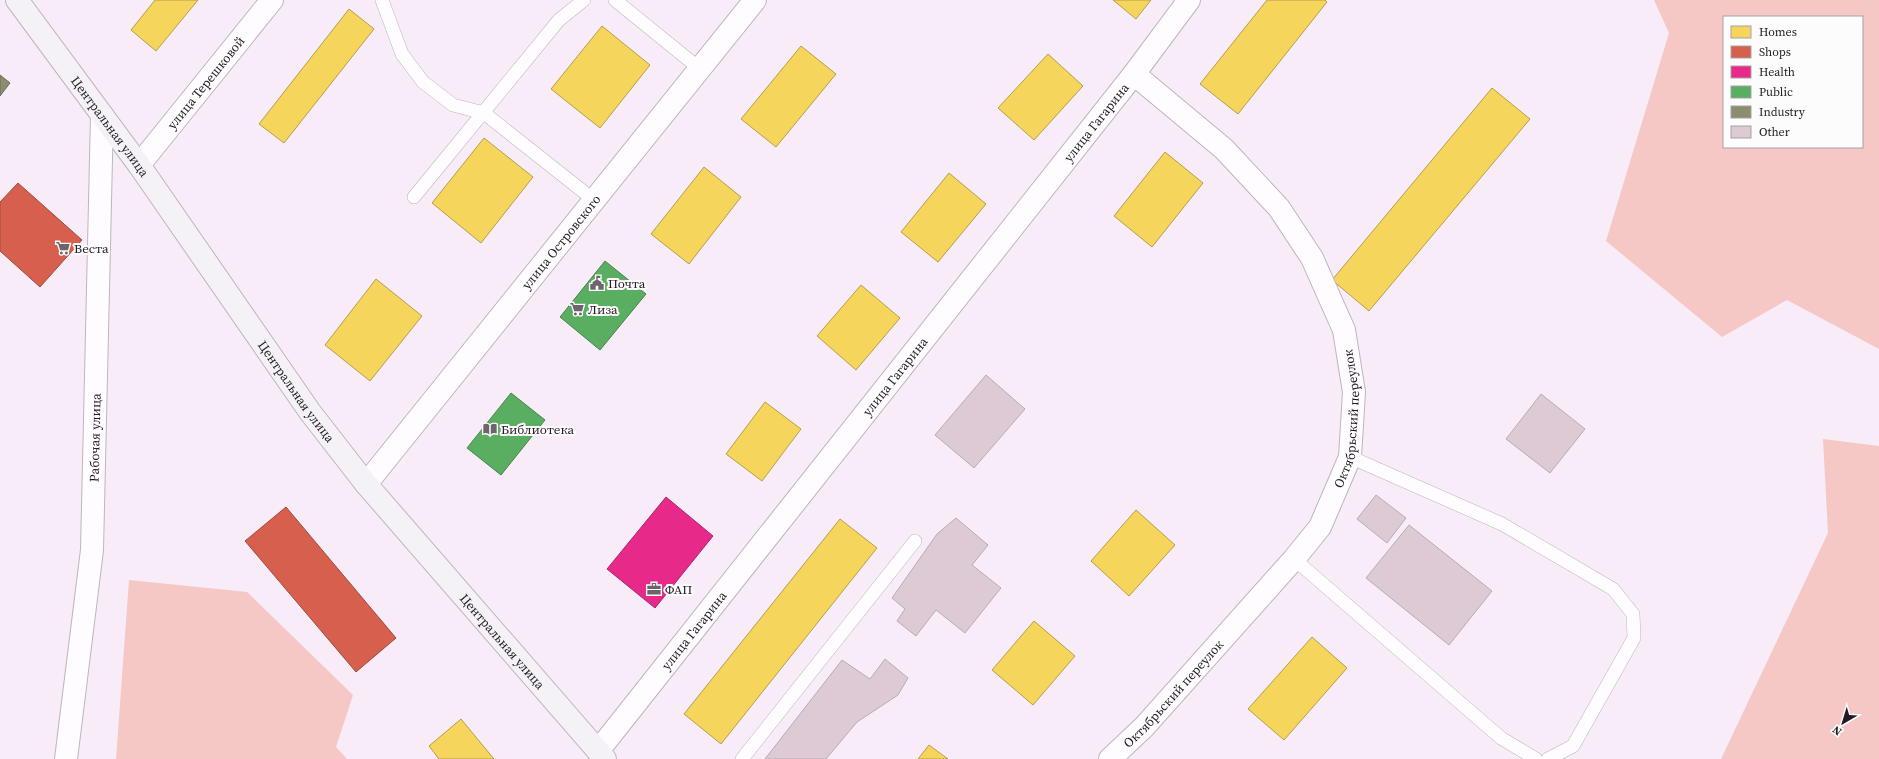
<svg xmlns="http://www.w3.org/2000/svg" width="1879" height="759" font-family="'Source Serif 4',serif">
  <rect width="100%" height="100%" fill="#f8ecf8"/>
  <path fill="#f5c7c5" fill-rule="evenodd" d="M1654,0H1879V349L1787,300L1722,337L1606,241L1669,33ZM1724,17H1862V147H1724Z
    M1823,439L1879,446V759H1721L1828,533Z
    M129,580L247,592L353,695L336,747L347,759H116Z"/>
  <path fill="#f6d55c" stroke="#b79d4b" d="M155,0H198L156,51L131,30Z
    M1113,0H1151L1136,19Z
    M1267,0H1325L1327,2L1238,114L1200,84Z
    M349,9L374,29L284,143L259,124Z
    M602,26L650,65L600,128L551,89Z
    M801,46L836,74L776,147L741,119Z
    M1048,54L1083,86L1034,140L998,108Z
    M1492,88L1530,119L1369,311L1332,280Z
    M484,138L533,177L481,243L432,203Z
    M1165,152L1203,183L1152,247L1114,216Z
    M704,167L741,197L689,264L651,234Z
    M949,173L986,204L938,262L901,232Z
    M376,279L422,316L370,381L325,345Z
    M861,285L900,318L856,370L817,336Z
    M765,402L801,429L762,481L726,454Z
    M1136,510L1175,545L1129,596L1091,561Z
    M840,519L877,548L721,744L684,714Z
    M1034,621L1075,656L1033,705L992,670Z
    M1312,637L1347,668L1284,740L1248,709Z
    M461,719L494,759H439L429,746Z
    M929,745L948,759H918Z"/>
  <path fill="#d6604d" stroke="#a04b40" d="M18,183L82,240L40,287L0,251V202Z
    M286,507L396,638L356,672L245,541Z"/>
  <path fill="#e7298a" stroke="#ac256b" d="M666,497L713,536L655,608L607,569Z"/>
  <path fill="#5aae61" stroke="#4a824e" d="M605,261L646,294L600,350L560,317Z
    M511,393L545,420L501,475L467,448Z"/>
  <path fill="#8c8c6e" stroke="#6c6a58" d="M0,75L10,83L0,96Z"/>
  <path fill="#decad4" stroke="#b7acb3" d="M986,375L1025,409L974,468L935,435Z
    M1541,394L1585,429L1550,473L1506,439Z
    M1376,495L1406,518L1387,543L1357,519Z
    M956,518L988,545L972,565L1001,588L965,633L936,610L916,636L897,621L905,609L892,598L937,534Z
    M1409,525L1492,591L1449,645L1366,578Z
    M885,659L908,678L898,695L857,722L826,759H765L842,660L870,679Z"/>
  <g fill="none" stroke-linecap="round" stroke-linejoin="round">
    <defs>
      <path id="lane" d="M382,0L402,54L423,82L453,105L484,113L594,200
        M615,0L700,69
        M414,197L559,20L584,0
        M1350,457L1502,524L1613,589L1633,614L1634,638L1573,746L1548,759
        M1294,559L1501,738L1536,759
        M742,759L915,541"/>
      <g id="street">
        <path id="s1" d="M139,165L272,0"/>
        <path id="s2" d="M366,484L755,0"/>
        <path id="s3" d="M598,751L1134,74L1189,0"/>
        <path id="s4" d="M66,759L92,550L102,115"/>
        <path id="s5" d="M1110,759L1144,727L1294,559L1320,527L1350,457L1354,392L1344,330L1312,258L1279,208L1224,149L1134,74"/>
      </g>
      <g id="secondary">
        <path id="s6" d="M17,0L139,165L310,412L366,484L605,759"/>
      </g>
    </defs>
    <use href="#lane" stroke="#beb5be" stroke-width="14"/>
    <use href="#street" stroke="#beb5be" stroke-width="24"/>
    <use href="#secondary" stroke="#beb5be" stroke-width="24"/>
    <use href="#lane" stroke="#fefcfe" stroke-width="13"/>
    <use href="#street" stroke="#fefcfe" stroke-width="22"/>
    <use href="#secondary" stroke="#f4f1f7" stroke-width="22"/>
  </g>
  <defs>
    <symbol id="supermarket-bare" viewBox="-9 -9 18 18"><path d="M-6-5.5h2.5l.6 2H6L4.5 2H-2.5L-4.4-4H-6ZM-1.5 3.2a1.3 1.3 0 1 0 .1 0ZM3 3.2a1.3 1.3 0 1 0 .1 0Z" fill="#6e646e" stroke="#fcfcfc" stroke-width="2.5" paint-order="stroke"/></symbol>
    <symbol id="civic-bare" viewBox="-9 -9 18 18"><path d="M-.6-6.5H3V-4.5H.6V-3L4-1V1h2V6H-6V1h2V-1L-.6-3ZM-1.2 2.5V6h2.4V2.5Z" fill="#6e646e" stroke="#fcfcfc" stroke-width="2.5" paint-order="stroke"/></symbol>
    <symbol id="library-bare" viewBox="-9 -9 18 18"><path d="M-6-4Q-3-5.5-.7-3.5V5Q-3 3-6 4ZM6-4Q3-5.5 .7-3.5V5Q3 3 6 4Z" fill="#6e646e" stroke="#fcfcfc" stroke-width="2.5" paint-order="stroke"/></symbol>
    <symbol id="office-bare" viewBox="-9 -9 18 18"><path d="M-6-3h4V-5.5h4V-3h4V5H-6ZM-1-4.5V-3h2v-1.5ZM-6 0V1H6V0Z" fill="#6e646e" stroke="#fcfcfc" stroke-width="2.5" paint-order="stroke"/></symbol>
  </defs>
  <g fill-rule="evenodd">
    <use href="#supermarket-bare" x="53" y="238" width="20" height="20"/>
    <use href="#civic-bare" x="587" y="273" width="20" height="20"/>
    <use href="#supermarket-bare" x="567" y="299" width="20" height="20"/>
    <use href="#library-bare" x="480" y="419" width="20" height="20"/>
    <use href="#office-bare" x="644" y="579" width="20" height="20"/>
  </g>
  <g text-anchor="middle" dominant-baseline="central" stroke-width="4" stroke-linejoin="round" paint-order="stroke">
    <g font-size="13" fill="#231b23" stroke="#fcfcfc">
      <text stroke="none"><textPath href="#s1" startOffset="106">улица Терешковой</textPath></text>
      <text stroke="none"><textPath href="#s3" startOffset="802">улица Гагарина</textPath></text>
      <text stroke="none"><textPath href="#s6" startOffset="157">Центральная улица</textPath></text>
      <text stroke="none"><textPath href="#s2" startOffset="311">улица Островского</textPath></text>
      <text stroke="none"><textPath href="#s3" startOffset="478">улица Гагарина</textPath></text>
      <text stroke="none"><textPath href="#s6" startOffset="481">Центральная улица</textPath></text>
      <text stroke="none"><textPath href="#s5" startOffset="427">Октябрьский переулок</textPath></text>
      <text stroke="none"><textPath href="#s4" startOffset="323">Рабочая улица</textPath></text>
      <text stroke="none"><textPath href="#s3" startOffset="154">улица Гагарина</textPath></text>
      <text stroke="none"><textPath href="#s6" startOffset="805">Центральная улица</textPath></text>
      <text stroke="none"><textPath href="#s5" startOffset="91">Октябрьский переулок</textPath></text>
    </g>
    <g font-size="13" fill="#231b23" stroke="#fcfcfc" text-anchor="start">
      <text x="74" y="248">Веста</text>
      <text x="608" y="283">Почта</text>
      <text x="588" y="309">Лиза</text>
      <text x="501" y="429">Библиотека</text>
      <text x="665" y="589">ФАП</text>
    </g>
  </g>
  <rect x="1723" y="16" width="140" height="132" fill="#fcfcfc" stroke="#a5a2a5"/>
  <rect x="1731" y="26" width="20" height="12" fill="#f6d55c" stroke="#a5a2a5"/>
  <text x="1759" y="36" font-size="12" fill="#231b23">Homes</text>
  <rect x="1731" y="46" width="20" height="12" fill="#d6604d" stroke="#a5a2a5"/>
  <text x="1759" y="56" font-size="12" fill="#231b23">Shops</text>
  <rect x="1731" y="66" width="20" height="12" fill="#e7298a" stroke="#a5a2a5"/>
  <text x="1759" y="76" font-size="12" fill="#231b23">Health</text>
  <rect x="1731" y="86" width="20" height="12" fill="#5aae61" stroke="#a5a2a5"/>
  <text x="1759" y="96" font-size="12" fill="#231b23">Public</text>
  <rect x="1731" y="106" width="20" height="12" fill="#8c8c6e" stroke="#a5a2a5"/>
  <text x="1759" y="116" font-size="12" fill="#231b23">Industry</text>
  <rect x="1731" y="126" width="20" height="12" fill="#decad4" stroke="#a5a2a5"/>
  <text x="1759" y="136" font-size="12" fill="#231b23">Other</text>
  <g transform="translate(1843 723) rotate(218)" stroke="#fcfcfc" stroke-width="3" paint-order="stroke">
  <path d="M0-3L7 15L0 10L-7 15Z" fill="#231b23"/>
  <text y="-6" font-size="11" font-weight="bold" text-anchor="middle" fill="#231b23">N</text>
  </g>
</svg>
